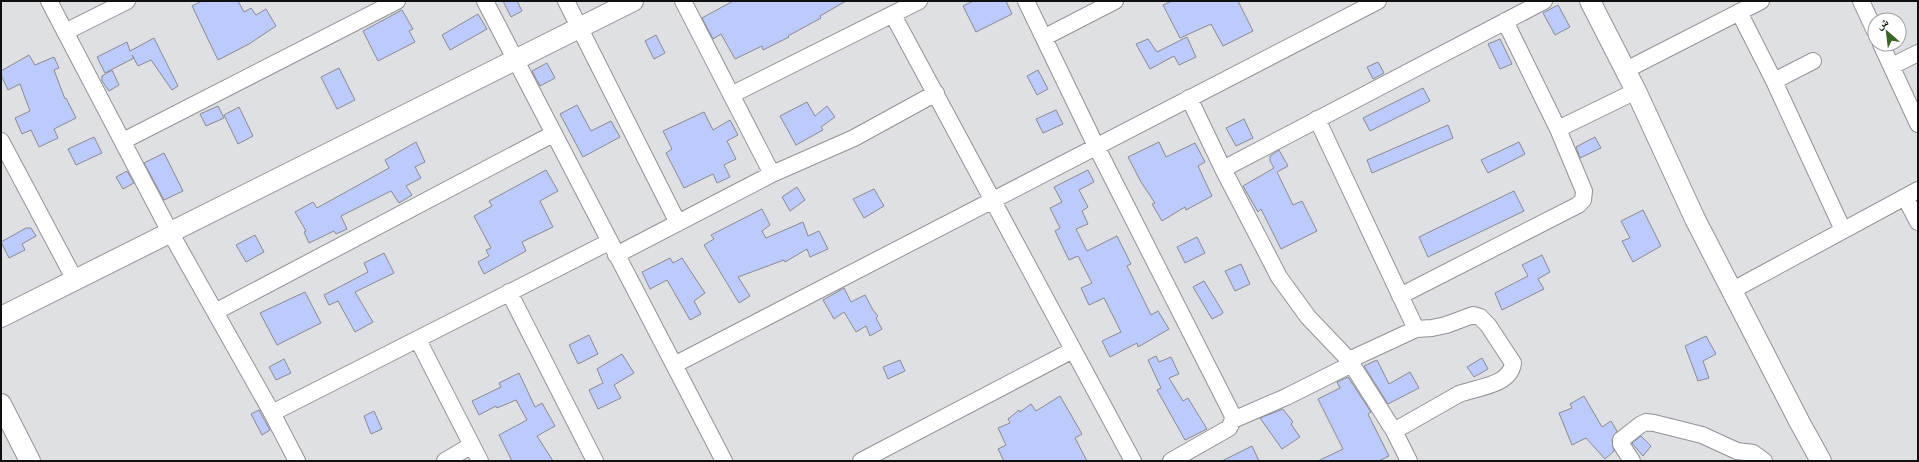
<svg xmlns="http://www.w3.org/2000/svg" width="1919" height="462" font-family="'Golos Text','Noto Naskh Arabic',sans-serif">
  <rect width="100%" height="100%" fill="#dfe0e4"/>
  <path fill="#bccafc" stroke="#8a8b8e" d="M202,1H238L244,12L251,8L256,15L266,9L276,26L249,44L218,60L192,6Z
    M503,1H517L522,11L511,17Z
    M733,1H846L820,16L821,18L788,36L789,37L763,50L762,46L735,59L721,34L713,39L702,18Z
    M973,1H1006L1012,14L976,32L963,6Z
    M1172,1H1238L1253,31L1223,46L1211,24L1180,38L1163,5Z
    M1558,5L1570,27L1555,35L1543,13Z
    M402,10L413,29L409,31L415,42L378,61L363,31Z
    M478,14L487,29L450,50L442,35Z
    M656,35L665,53L654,59L645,41Z
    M1187,37L1196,57L1179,65L1174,56L1150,69L1136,44L1148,39L1157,52Z
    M154,38L178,86L172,90L151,60L138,66L132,55L134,58L105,73L97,57L127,42L130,51Z
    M1500,39L1512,64L1500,69L1488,44Z
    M29,55L35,65L54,57L59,68L54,70L65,99L66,98L76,118L54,129L58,138L39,147L31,130L22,134L15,118L30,111L20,84L8,90L1,75V71Z
    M1378,62L1384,73L1373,79L1367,67Z
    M547,63L555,78L540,86L532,71Z
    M339,68L355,100L337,109L321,77Z
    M112,70L119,85L109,91L102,81V76Z
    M1038,70L1048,89L1037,95L1027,76Z
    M1423,88L1430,101L1370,131L1363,118Z
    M807,102L815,116L827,106L835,117L821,127L823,130L796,145L780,116Z
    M577,105L591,131L611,121L620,137L583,157L560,114Z
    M218,106L224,118L206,126L200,114Z
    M239,107L253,136L238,144L224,115Z
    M1056,110L1063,124L1043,133L1036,119Z
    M704,112L713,130L730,120L738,135L727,141L736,159L724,165L730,177L717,183L713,174L684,188L666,153L672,149L663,131Z
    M1244,119L1253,138L1236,146L1226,128Z
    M1448,125L1453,138L1372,173L1367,160Z
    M94,137L102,153L76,165L68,149Z
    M1595,137L1601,148L1580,158L1576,147Z
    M416,142L425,162L415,167L421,178L406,186L412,195L399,203L391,191L341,216L347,229L336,234L334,231L309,243L304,232L306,231L295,212L313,202L317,208L389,168L385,160Z
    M1159,142L1166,157L1195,143L1205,162L1198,166L1212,196L1186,210L1185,207L1162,221L1152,204L1155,203L1141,182L1128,157Z
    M1519,142L1525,154L1488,173L1481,160Z
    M1279,150L1288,166L1277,172L1293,205L1302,201L1317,231L1281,249L1261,209L1258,212L1243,186L1274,168L1270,161V156Z
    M164,153L183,191L164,200L144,163Z
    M546,170L558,191L540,201L553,227L522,242L526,251L484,274L478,262L489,256L486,250L491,248L474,216L492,206L489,201Z
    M1088,170L1094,182L1079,190L1088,207L1082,211L1088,224L1076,229L1087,251L1117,236L1131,264L1127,266L1151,315L1158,311L1169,329L1138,347L1137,343L1110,357L1102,341L1121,332L1104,298L1089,305L1081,288L1092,283L1078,256L1069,260L1055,231L1060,228L1050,208L1062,202L1054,187Z
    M127,171L134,183L123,189L116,177Z
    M797,187L805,200L790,211L782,197Z
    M874,189L884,206L864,218L853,199Z
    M1514,191L1524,211L1428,257L1419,237Z
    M762,209L770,225L762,231L766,238L803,222L808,236L819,231L828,249L810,257L807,249L785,262L784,260L738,277L750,296L739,303L704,245L714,239L711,235Z
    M1643,210L1661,246L1633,262L1622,241L1630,238L1621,221Z
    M26,228H31L36,236L22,244L25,250L9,258L1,242Z
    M255,235L264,252L246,262L236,245Z
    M1197,237L1205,253L1185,263L1177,247Z
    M384,253L394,273L355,292L373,322L355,332L338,301L329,305L324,295L368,272L364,263Z
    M1542,255L1550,272L1538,279L1544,289L1502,310L1495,293L1528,276L1522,265Z
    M670,258L673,263L682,258L705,293L694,301L701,314L690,320L667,280L650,289L642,272Z
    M1241,264L1250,284L1235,291L1225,271Z
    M1204,281L1223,312L1222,314L1212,319L1193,287Z
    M844,288L851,302L865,295L873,310L878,316L876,318L882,329L870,336L866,326L856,332L844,312L834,319L823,300Z
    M305,292L321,323L277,345L260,313Z
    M589,335L598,354L578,364L569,345Z
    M1706,336L1716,354L1703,361L1709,378L1698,381L1685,346Z
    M622,354L634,373L614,385L621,398L598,409L589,390L603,383L597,369Z
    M1156,356L1159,362L1171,357L1179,374L1169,378L1183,401L1188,398L1207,429L1185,440L1157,390L1161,388L1148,360Z
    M1482,358L1488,369L1474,377L1467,367Z
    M284,359L291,373L276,380L269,367Z
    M900,360L905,371L888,379L883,367Z
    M1377,360L1389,384L1410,372L1419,388L1388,404L1364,366Z
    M519,373L535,407L542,403L555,426L537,436L553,461H512L499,435L527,420L516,400L497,408L496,406L479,415L472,401L501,387L499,383Z
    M1348,377L1371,412L1368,414L1389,456L1379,461H1318L1343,449L1318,399L1340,388L1337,382Z
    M1060,396L1082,434L1075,438L1087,461H1004L998,449L1006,445L998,428L1010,423L1008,419L1019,410L1020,412L1031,404L1036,411Z
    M1584,396L1602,427L1611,421L1617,431L1612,440L1614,451L1605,459L1586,438L1572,445L1559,413L1572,408L1570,404Z
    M1283,409L1293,422L1291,424L1300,437L1282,449L1260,418Z
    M259,410L270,430L262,435L251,414Z
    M374,411L382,429L371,434L364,416Z
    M1641,436L1651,446L1643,456L1632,443Z
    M1252,446L1259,461H1222Z"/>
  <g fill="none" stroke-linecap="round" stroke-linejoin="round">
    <defs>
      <path id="minor" d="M49,1L170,232L272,413L297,461
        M485,1L724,461
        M566,1L678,223
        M683,1L772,174
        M1026,1L1096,146L1232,414L1233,420L1229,428L1171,461
        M1861,1L1875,31
        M1739,12L1774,81L1843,230
        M893,15L1133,461
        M65,32L127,1
        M1045,37L1115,1
        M1881,44L1918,124
        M1892,66L1918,53
        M1626,70L1761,1
        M1774,81L1813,61
        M731,95L919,1
        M1189,98L1223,169L1279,277L1308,317L1349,360L1394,431L1409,461
        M1317,119L1416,329
        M1558,129L1636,91
        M1,141L75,280
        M123,141L397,1
        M1223,169L1544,1
        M1905,197L1918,222
        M616,255L772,174L854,138L936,93
        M1731,291L1918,190
        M509,292L595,461
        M1400,296L1578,205L1583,200L1584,191L1558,129L1505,21
        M215,312L553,134
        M418,340L480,461
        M1349,360L1416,329L1432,328L1446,325L1473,315L1480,317L1488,325L1513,363C1510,386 1477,387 1459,394L1394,431
        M674,365L1378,1
        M272,413L609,242
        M1233,420L1286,397L1352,364
        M445,461L472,445
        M861,461L1073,350
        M1632,461L1621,444V440L1640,425L1646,422L1654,423L1702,435L1737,451L1753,453L1764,461"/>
      <path id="tertiary" d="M1590,1L1636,91L1695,219L1800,423L1821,461
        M1,317L633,1
        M1,404L30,461"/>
    </defs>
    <use href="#minor" stroke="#919295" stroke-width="18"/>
    <use href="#tertiary" stroke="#919295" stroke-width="22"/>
    <use href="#minor" stroke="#fff" stroke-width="16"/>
    <use href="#tertiary" stroke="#fff" stroke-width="20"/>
  </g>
  <rect width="1919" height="462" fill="none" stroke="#0f1011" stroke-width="4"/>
  <g transform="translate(1887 32) rotate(332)"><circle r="19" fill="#ffffff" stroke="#9f9fa0"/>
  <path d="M0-3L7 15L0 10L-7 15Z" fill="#396625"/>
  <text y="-6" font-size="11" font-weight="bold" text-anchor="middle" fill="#0f1011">ش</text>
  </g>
</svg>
